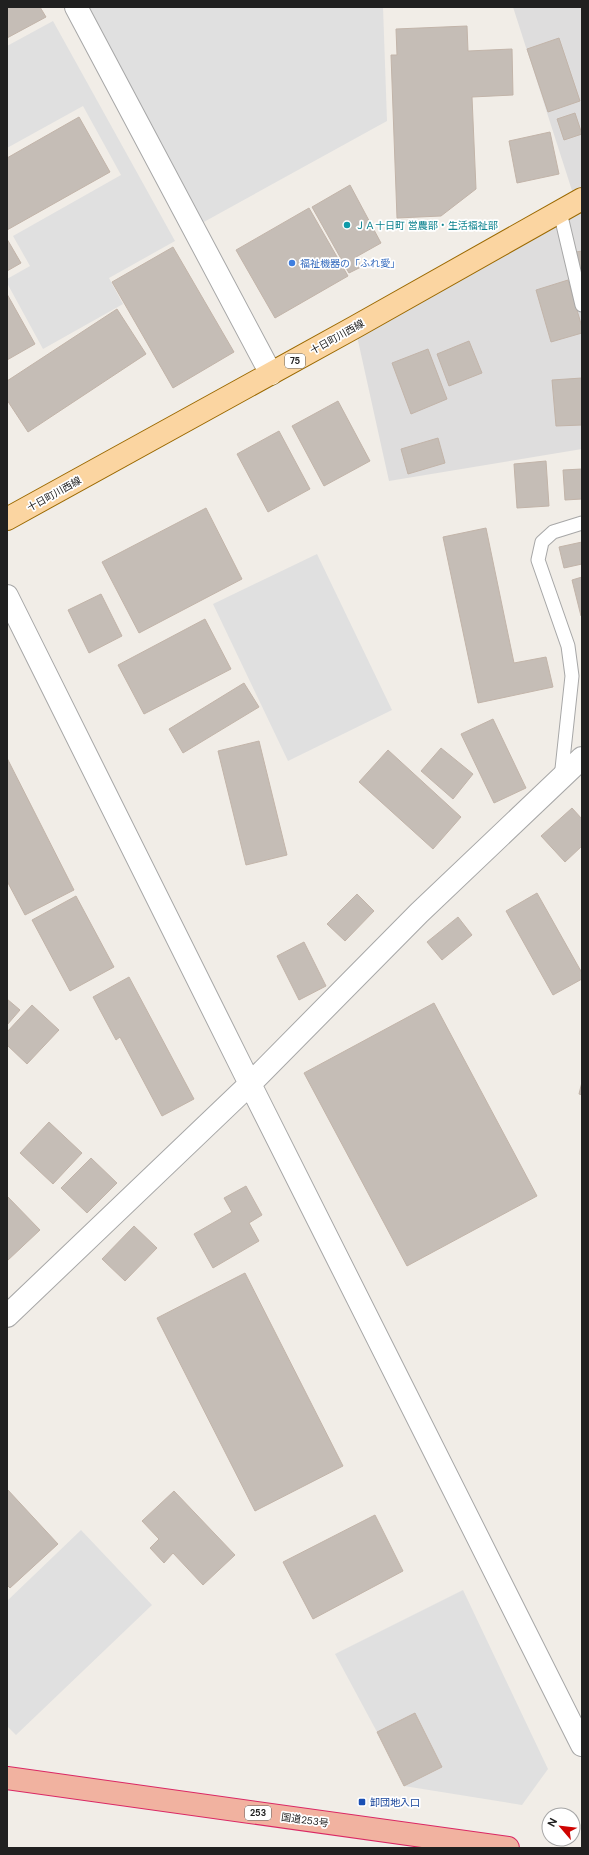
<svg xmlns="http://www.w3.org/2000/svg" width="589" height="1855" font-family="'DM Sans','Noto Sans JP',sans-serif">
  <rect width="100%" height="100%" fill="#f1ede7"/>
  <path fill="#dedddd" d="M513,7H582V449L389,481L355,327L576,203Z"/>
  <path fill="#e0e0e0" d="M79,7H383L387,121L202,223Z
    M53,21L175,241L109,278L123,304L43,349L7,283V279L30,266L13,236L121,175L83,106L7,148V46Z
    M317,554L392,710L288,761L213,604Z
    M81,1530L152,1605L16,1735L7,1726V1601Z
    M463,1590L548,1769L522,1805L404,1786L442,1767L416,1714L377,1732L335,1654Z"/>
  <path fill="#c5bdb6" stroke="#c2b4a9" d="M7,7H40L46,17L7,38Z
    M467,26L468,51L512,49L513,95L472,97L476,189L441,216L397,218L391,55H397L396,29Z
    M559,38L580,101L548,112L527,49Z
    M575,113L582,134L564,140L557,119Z
    M79,117L110,172L7,230V158Z
    M550,132L559,174L517,183L509,141Z
    M350,185L381,243L356,257L361,267L349,273L312,207Z
    M309,208L348,276L275,318L236,250Z
    M7,239L21,263L7,271Z
    M173,247L234,352L173,388L112,282Z
    M582,251V277L576,252Z
    M568,280L582,327V333L551,342L536,290Z
    M7,294L35,344L7,360Z
    M117,309L146,354L28,432L7,400V381Z
    M469,341L482,373L449,386L437,354Z
    M428,349L447,399L411,414L392,363Z
    M582,378V425L556,426L552,380Z
    M338,401L370,461L324,486L292,426Z
    M279,431L310,489L268,512L237,454Z
    M438,438L445,463L408,474L401,449Z
    M546,461L549,506L517,508L514,464Z
    M582,469V499L565,500L563,470Z
    M206,508L242,579L139,633L102,562Z
    M486,528L514,663L546,657L553,687L478,703L443,537Z
    M582,542V564L564,568L559,547Z
    M582,577V616H581L572,580Z
    M101,594L122,636L89,653L68,610Z
    M205,619L231,669L144,714L118,665Z
    M244,683L259,707L183,753L169,729Z
    M493,719L526,788L494,803L461,734Z
    M259,741L287,855L246,865L218,751Z
    M441,748L473,774L453,799L421,771Z
    M388,750L461,817L433,849L359,782Z
    M7,758L74,890L25,915L7,881Z
    M572,808L582,819V846L565,862L541,836Z
    M537,893L582,973V979L553,995L506,911Z
    M357,894L374,911L345,941L327,924Z
    M76,896L114,967L70,991L32,920Z
    M458,917L472,935L442,960L427,942Z
    M304,942L326,986L299,1000L277,956Z
    M129,977L194,1099L162,1116L120,1037L116,1040L93,997Z
    M7,999L20,1010L7,1025Z
    M434,1003L537,1196L407,1266L304,1073Z
    M32,1005L59,1030L27,1064L7,1045V1032Z
    M582,1082V1095L579,1094Z
    M49,1122L82,1153L53,1184L20,1153Z
    M91,1158L117,1183L87,1213L61,1188Z
    M246,1186L262,1215L249,1223L259,1241L213,1268L194,1234L232,1212L224,1198Z
    M7,1196L40,1230L7,1261Z
    M134,1226L157,1248L125,1281L102,1259Z
    M245,1273L343,1466L255,1511L157,1318Z
    M7,1489L58,1544L10,1588L7,1585Z
    M174,1491L235,1555L203,1585L173,1553L164,1563L150,1548L159,1539L142,1521Z
    M375,1515L403,1571L313,1619L283,1562Z
    M415,1713L442,1767L404,1786L377,1732Z"/>
  <g fill="none" stroke-linecap="round" stroke-linejoin="round">
    <defs>
      <path id="service" d="M560,212L582,305
        M561,778L572,676L568,646L538,560L542,542L553,532L582,523"/>
      <path id="minor" d="M76,7L271,374"/>
      <path id="tertiary" d="M7,596L250,1084L582,1745
        M7,1316L250,1084L419,913L582,758"/>
      <path id="primary" d="M7,519L355,327L582,199"/>
      <path id="trunk" d="M7,1778L508,1848"/>
    </defs>
    <use href="#service" stroke="#a7a7a7" stroke-width="15"/>
    <use href="#minor" stroke="#a7a7a7" stroke-width="24"/>
    <use href="#tertiary" stroke="#a7a7a7" stroke-width="24"/>
    <use href="#primary" stroke="#9b6901" stroke-width="24"/>
    <use href="#trunk" stroke="#da2864" stroke-width="24"/>
    <use href="#service" stroke="#fff" stroke-width="13"/>
    <use href="#minor" stroke="#fff" stroke-width="22"/>
    <use href="#tertiary" stroke="#fff" stroke-width="22"/>
    <use href="#primary" stroke="#fbd5a1" stroke-width="22"/>
    <use href="#trunk" stroke="#f1b2a0" stroke-width="22"/>
  </g>
  <circle fill="#0f9aa8" stroke="#fff" stroke-width="1.5" cx="347" cy="225" r="4"/>
  <circle fill="#3f7fe0" stroke="#fff" stroke-width="1.5" cx="292" cy="263" r="4"/>
  <rect fill="#1a4fb4" stroke="#fff" stroke-width="1.5" x="358" y="1798" width="8" height="8" rx="2"/>
  <g text-anchor="middle" dominant-baseline="central" stroke-width="3.5" stroke-linejoin="round" paint-order="stroke">
    <g fill="#fff" stroke="#636363" stroke-width="1">
      <rect x="285" y="354" width="20" height="14" rx="3"/>
      <rect x="245" y="1806" width="26" height="14" rx="3"/>
    </g>
    <g font-size="9" font-weight="bold" fill="#202020">
      <text x="295" y="361">75</text>
      <text x="258" y="1813">253</text>
    </g>
    <g font-size="10" fill="#0d838f" stroke="#fff" text-anchor="start">
      <text x="355" y="225">ＪＡ十日町 営農部・生活福祉部</text>
    </g>
    <g font-size="10" fill="#366cbe" stroke="#fff" text-anchor="start">
      <text x="300" y="263">福祉機器の「ふれ愛」</text>
    </g>
    <g font-size="10" fill="#202020" stroke="#fff">
      <text transform="translate(337 337) rotate(-29)">十日町川西線</text>
      <text transform="translate(54 494) rotate(-29)">十日町川西線</text>
      <text transform="translate(305 1820) rotate(8)">国道253号</text>
    </g>
    <g font-size="10" fill="#164399" stroke="#fff" text-anchor="start">
      <text x="370" y="1802">卸団地入口</text>
    </g>
  </g>
  <rect width="589" height="1855" fill="none" stroke="#202020" stroke-width="16"/>
  <g transform="translate(561 1827) rotate(298)"><circle r="19" fill="#ffffff" stroke="#a6a6a6"/>
  <path d="M0-3L7 15L0 10L-7 15Z" fill="#cf0301"/>
  <text y="-6" font-size="11" font-weight="bold" text-anchor="middle" fill="#202020">N</text>
  </g>
</svg>
